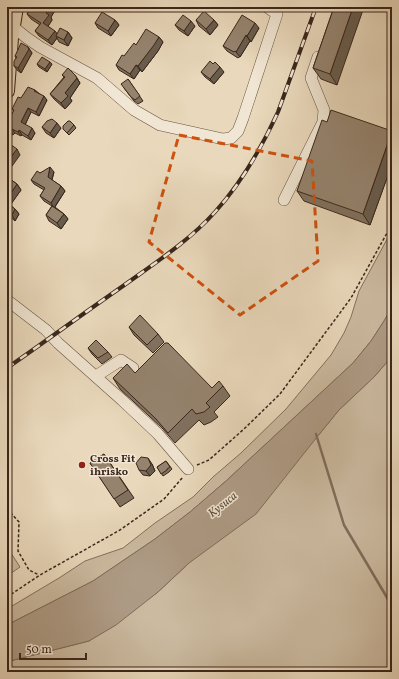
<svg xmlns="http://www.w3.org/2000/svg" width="399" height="679" font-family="Vollkorn,serif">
  <rect width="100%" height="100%" fill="#e9d8bb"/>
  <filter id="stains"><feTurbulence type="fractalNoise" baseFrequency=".005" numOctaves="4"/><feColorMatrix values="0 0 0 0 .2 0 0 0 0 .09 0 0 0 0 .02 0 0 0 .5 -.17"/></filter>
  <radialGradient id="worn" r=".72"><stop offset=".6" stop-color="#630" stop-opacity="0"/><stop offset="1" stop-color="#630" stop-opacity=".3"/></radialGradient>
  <path fill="#cbbaa0" stroke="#82705e" d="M392,230V307L384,321L371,341L353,363L226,481L190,512L155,539L93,581L7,625V609L59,578L85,561L123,548L155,523L193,497L213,477L241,453L286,409L331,355L344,333L351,317L359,291Z
    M392,356V672H7V663L10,661L89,641L158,592L189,563L317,437L339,410L375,376Z
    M7,547L20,567L7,576Z"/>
  <path fill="#ae9b85" stroke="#806c5b" d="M392,307V356L375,376L339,410L317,437L256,514L189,563L158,592L116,625L89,641L10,661L7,663V625L93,581L155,539L190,512L226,481L353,363L371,341L384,321Z"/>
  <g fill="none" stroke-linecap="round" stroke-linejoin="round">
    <path stroke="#806c5b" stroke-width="2.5" d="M316,434L344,525L392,606"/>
    <defs>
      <path id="minor" d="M7,22L27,38L40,47L97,78L134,110L160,125L223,139L231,138L238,131L243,118L277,14L267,7
        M284,200L323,122L324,110L311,78L318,57
        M7,300L46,330L58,343L122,400L158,434L188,469
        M96,376L121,360L133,368"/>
      <path id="major" d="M7,91L11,38L16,7"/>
    </defs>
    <use href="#minor" stroke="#665243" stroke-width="12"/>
    <use href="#major" stroke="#3a261b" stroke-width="16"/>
    <path stroke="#3a261b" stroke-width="1.5" stroke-dasharray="3 2" stroke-linecap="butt" d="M197,465L209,460L244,429L280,394L351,298L392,224
      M7,509L19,522L18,551L29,570L39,575
      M7,597L40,575L120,530L164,499L183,477"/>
    <use href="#minor" stroke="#f1e6d3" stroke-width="11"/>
    <use href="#major" stroke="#e9d8bb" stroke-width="14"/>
    <defs>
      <path id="rail" d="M7,368C46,341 84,313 123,286C155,263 189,241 215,212C242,182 261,149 278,112L316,7"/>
    </defs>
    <use href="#rail" stroke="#3a261b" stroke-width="4"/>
    <use href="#rail" stroke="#f1e6d3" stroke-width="2.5" stroke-dasharray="8" stroke-linecap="butt"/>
  </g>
  <path fill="#80715f" stroke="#3a261b" d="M32,7H57L51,17L52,20L48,26L57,34L68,32L72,38L68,46L59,42L57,38L52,45L39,36L35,31L40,25L31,19L27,14Z
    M334,7L337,85L321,79L313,68Z
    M115,20L119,25L111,36L98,28L95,23Z
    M196,20H214L218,25L210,35L199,26Z
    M175,25L195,26L188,36L179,30Z
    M259,28L251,42L250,41L240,57H239L238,58L227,51L223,46Z
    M159,37L163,42L158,51L142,72L140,70L134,79L119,70L116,65L136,45Z
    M28,47L32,53L21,73L17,70L14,66L16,58L15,56Z
    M37,64H52L47,72L39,67Z
    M201,72H224L214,84L205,77Z
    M62,75H75L80,83L70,98L72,101L65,109L54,99L50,94L64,77Z
    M128,79L143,101L138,104L134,101L124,88Z
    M35,90L47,100L39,116L31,112L25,125L35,133L31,140L22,135L21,136L15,133L13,135L7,132V123L14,111L12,109L21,98Z
    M327,122L392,131V164L370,225L304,201L297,191Z
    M74,125L76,128L69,135L63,129Z
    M42,127L61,128L54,138L46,133Z
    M54,172L52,180L61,186L65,191L55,207L64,214L68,219L61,229L49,221L46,215L52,206L44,201L40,196L44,190L34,184L31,180L40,173Z
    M7,177L17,184L21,190L10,205L15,209L19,214L15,221L7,214Z
    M7,247L10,252L7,254Z
    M129,327L158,334L164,342L153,353L134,335Z
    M88,348L108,352L112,357L102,364L92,354Z
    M135,373L212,388L223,386L230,396L214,412L218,417L211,422L204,425L199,420L175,443L163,429L120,389L113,378Z
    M104,454L134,498L120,507L90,463Z
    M166,461L172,469L169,472L163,476L157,467Z
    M152,464L155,471L150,476L143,475L139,470Z"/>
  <path fill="#685c4d" stroke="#3a261b" d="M51,7H57L51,17L52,20L47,28L43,23L46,13Z
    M353,7H364L337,85L330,74Z
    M115,20L119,25L111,36L108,31Z
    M214,20L218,25L210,35L206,29Z
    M191,21L195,26L188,36L184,31Z
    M255,23L259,28L251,42L247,36Z
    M55,31L59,36H56L57,38L52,45L48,40Z
    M68,32L72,38L68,46L64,40Z
    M246,35L250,41L240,57L236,52Z
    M159,37L163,42L158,51L142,72L138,66Z
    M28,47L32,53L21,73L18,68Z
    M50,62L52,64L47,72L45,69Z
    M136,65L140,70L134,79L130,74Z
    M220,67L224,72L214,84L210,79Z
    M77,78L80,83L70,98L72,101L65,109L61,103L65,93Z
    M44,96L47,100L39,116L36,112Z
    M28,108L31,112L24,127L21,122Z
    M57,123L61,128L54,138L50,133Z
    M32,128L35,133L31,140L28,136Z
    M12,129L15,133L13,135L10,131Z
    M19,130L22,135L21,136L18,132Z
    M392,132V164L370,225L363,214Z
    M17,149L20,155L7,173V162Z
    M50,167L54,172L51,182L48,177Z
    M17,184L21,190L9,207L7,204V199Z
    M61,186L65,191L54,208L51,203Z
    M15,209L19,214L15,221L12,215Z
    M64,214L68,219L61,229L57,223Z
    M7,274L10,278L7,282Z
    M148,458L152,464L155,471L150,476L146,471Z"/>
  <path fill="#95836e" stroke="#3a261b" d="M32,7H51L46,13L49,15L43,23L55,31L48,40L35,31L41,23L27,14Z
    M334,7H353L330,74L313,68Z
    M204,11L214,20L206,29L196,20Z
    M102,12L115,20L108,31L95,23Z
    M183,15L191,21L184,31L175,25Z
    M242,15L255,23L247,36L246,35L236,52L235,51L234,52L223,46Z
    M60,28L68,32L64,40L56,36Z
    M146,29L159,37L154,45L138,66L136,65L130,74L116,65L122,55L124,56L134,43L136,45Z
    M21,43L28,47V48L29,49L18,68L14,66V61L17,57L15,56Z
    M42,57L50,62L45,69L37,64Z
    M210,61L213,64L215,62L220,67L210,79L201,72Z
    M68,68L75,75L77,78L65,93L68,96L61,103L50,94L65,77L62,75Z
    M128,79L140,96L135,100L131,97L121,84Z
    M28,87L35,90L34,91L44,96L36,112L28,108L21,122L32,128L28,136L19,130L18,132L12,129L10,131L7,129V123L14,110L12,109L18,97L21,98Z
    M331,110L392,131L363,214L297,191L322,120L327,122Z
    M52,119L57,123L50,133L42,127L47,121Z
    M68,121H70L74,125L67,133L63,129V126Z
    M7,142L17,149L7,162Z
    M50,167L48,177L61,186L51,203L40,196L45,188L31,180L37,171L40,173Z
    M7,177L17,184L7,199Z
    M7,203L15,209L12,215L7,212Z
    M52,206L64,214L57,223L46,215Z
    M140,315L158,334L147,345L129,327Z
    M96,340L108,352L98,358L88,348Z
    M165,343H168L212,388L219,381L223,386L206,403L210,407L204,412L196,414L192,409L168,433L156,419L113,378L127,364L135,373Z
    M104,454L128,490L114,499L90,463Z
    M141,457L148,458L151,465L146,471L139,470L136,463Z
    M166,461L170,467L167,469V470L161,474L157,467Z"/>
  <path fill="none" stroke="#ce510e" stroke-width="3" stroke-dasharray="8 5" stroke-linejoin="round" d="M179,135L312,161L318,261L240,315L149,242Z"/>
  <circle fill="#8f2418" stroke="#f1e6d3" stroke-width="1.5" cx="82" cy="465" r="4"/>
  <g text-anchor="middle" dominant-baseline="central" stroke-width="3" stroke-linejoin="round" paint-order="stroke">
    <g font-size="11" font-weight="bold" fill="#3a261b" stroke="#f1e6d3" text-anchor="start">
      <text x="90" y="459">Cross Fit<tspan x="90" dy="13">ihrisko</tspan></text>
    </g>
    <g font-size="12" font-style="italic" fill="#5d493b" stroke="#f1e6d3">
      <text transform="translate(223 505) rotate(-39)">Kysuca</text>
    </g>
  </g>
  <rect width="399" height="679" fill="none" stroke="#e9d8bb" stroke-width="24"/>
  <rect x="8" y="8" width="383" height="663" fill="none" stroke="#3a261b" stroke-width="2"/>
  <rect x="12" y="12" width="375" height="655" fill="none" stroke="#3a261b"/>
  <path d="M20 653v6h66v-6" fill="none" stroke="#3a261b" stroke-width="2"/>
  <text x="26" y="653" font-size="12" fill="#3a261b" stroke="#f1e6d3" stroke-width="3" paint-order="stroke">50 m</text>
  <rect width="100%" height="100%" filter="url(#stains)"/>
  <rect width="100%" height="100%" fill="url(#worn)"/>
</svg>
